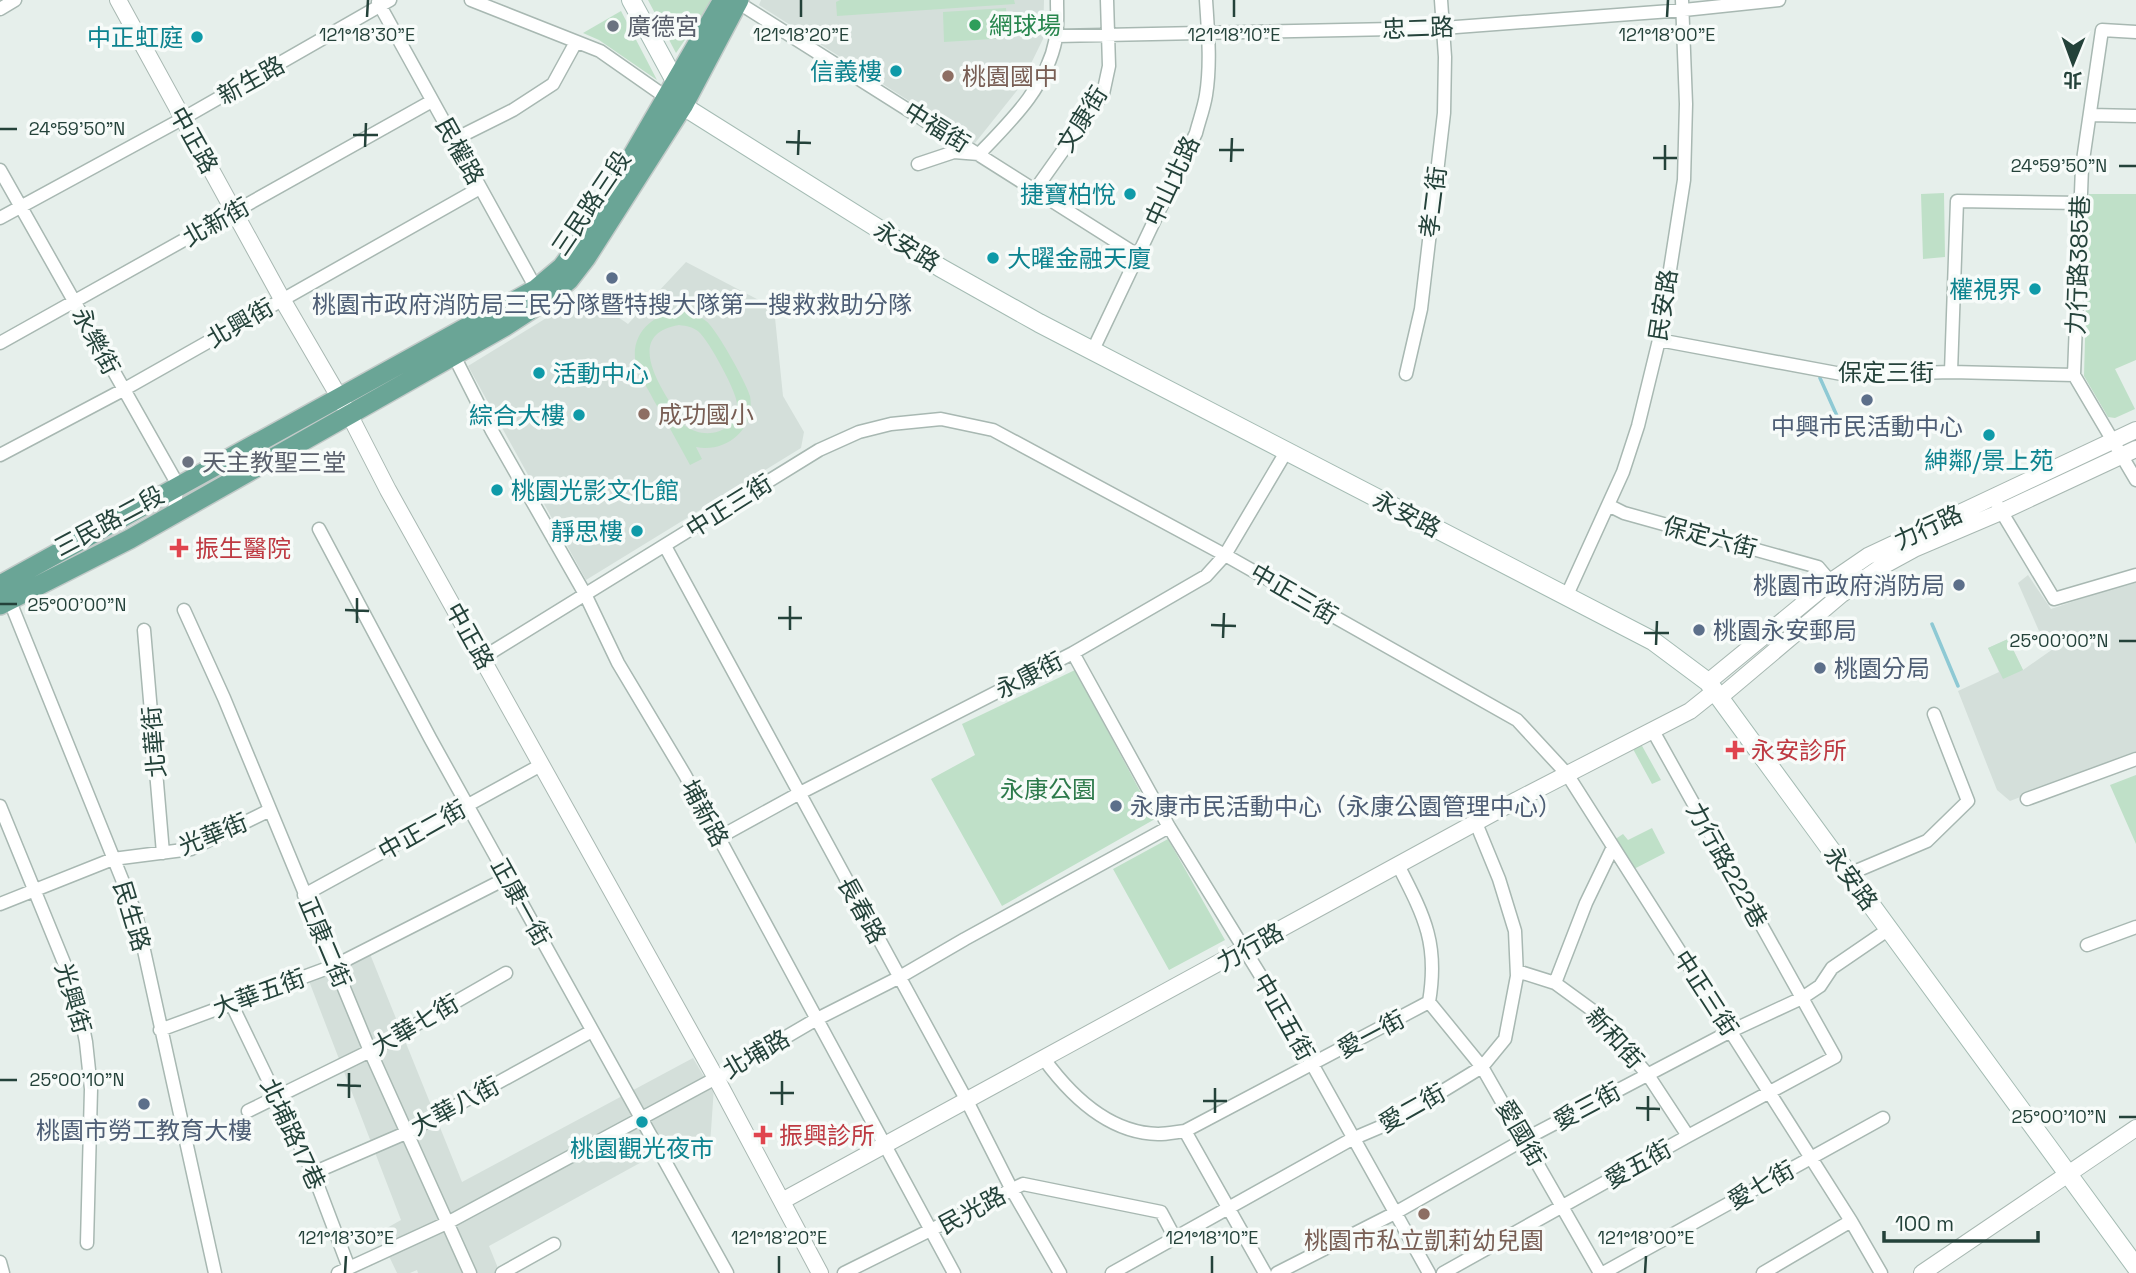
<svg xmlns="http://www.w3.org/2000/svg" width="2136" height="1273" font-family="'Space Grotesk','Noto Sans TC',sans-serif">
  <rect width="100%" height="100%" fill="#e6efeb"/>
  <path fill="#d4dfda" d="M761,0H1044L1043,39L1019,88L975,143L759,5Z
    M686,262L774,308L783,396L804,432L801,448L586,580L468,366L548,317L581,291L628,324Z
    M2028,575L2051,609L2136,580V753L2010,801L1997,790L1958,691L1999,672L1988,648L2008,639L2023,670L2053,649L2039,631L2018,583Z
    M370,954L462,1182L693,1058L703,1075L714,1087L710,1145L691,1152L678,1142L489,1246L500,1273H418L417,1270L410,1273H397L378,1233L401,1220L309,981Z"/>
  <path fill="#bfe0c8" fill-rule="evenodd" d="M648,0H712L676,53Z
    M840,0H1014L1015,4L837,16L836,2Z
    M1006,8L1008,38L944,42L943,12Z
    M621,11L657,80L599,40L583,33Z
    M1944,193L1945,257L1923,259L1921,194Z
    M2089,194H2136V360L2115,369L2135,409L2115,418L2108,417L2084,376Z
    M681,311C690,313 699,315 706,321C716,328 747,384 750,396C756,429 726,453 696,447L702,459L690,465C678,443 666,421 653,399C648,388 639,377 636,365C629,334 653,313 681,311ZM679,325C687,326 693,327 699,332C709,341 737,392 737,404C736,434 705,440 685,426C668,398 618,335 679,325Z
    M2008,639L2023,670L2003,679L1988,648Z
    M1075,670L1155,819L1002,906L931,779L975,755L962,724Z
    M1641,744L1661,780L1652,784L1633,749Z
    M2136,775V844L2110,785Z
    M1652,828L1665,853L1630,871L1615,846L1617,838L1623,834L1628,840Z
    M1168,839L1225,940L1169,970L1113,869Z"/>
  <g fill="none" stroke-linecap="round" stroke-linejoin="round">
    <path stroke="#8ec9d4" stroke-width="3.5" d="M1820,378L1837,416
      M1932,624L1958,686"/>
    <defs>
      <path id="minor" d="M471,0L600,51L670,100
        M734,0L1139,256
        M378,2L538,292
        M0,9L15,0
        M2136,32L2102,30L2082,167L2074,375L2136,480
        M1056,36L1443,28L1684,10L1779,0
        M2090,115L2136,116
        M453,140L513,110L553,84L576,42
        M918,164L954,152L979,154C1012,120 1047,86 1056,38C1058,26 1057,12 1057,0
        M0,170L178,485L173,515
        M1035,190L1103,94L1109,66L1107,0
        M0,218L182,119L390,0
        M1659,340L1847,375L1951,372L2074,375
        M0,343L432,101
        M1092,352L1196,133C1199,121 1204,108 1206,95C1211,64 1208,31 1206,0
        M454,356L492,431L585,594L618,663L685,775L954,1273
        M1951,372L1957,201L2081,203
        M1406,374L1421,309L1444,113L1445,57L1441,0
        M0,455L123,390L480,188
        M1608,505L1624,513L1818,567L1835,587
        M1998,506L2054,599L2136,575
        M319,529L430,738L727,1273
        M665,546L967,1101L1011,1188L1060,1273
        M7,594L136,914L215,1273
        M1567,595L1623,472L1638,426L1659,340L1684,180L1686,104L1682,0
        M184,610L224,698L370,1051L470,1273
        M144,630L163,853
        M1073,653L1169,827L1283,1012L1429,1273
        M482,658L819,450L859,432L891,424L941,419L993,430L1225,555L1517,720L1567,774L1851,1221L1881,1273
        M2027,799L2136,759
        M0,806L76,992L86,1042L91,1089L87,1243
        M718,838L798,794L1073,653L1206,576L1225,555L1286,452
        M1849,874L1927,841L1968,801L1934,714
        M304,895L541,765
        M0,904L113,859L191,849L270,810
        M2087,945L2136,927
        M1517,971L1555,983L1592,1010L1648,1075L1688,1136
        M1555,983L1586,903L1612,849
        M1429,1002L1482,1067L1600,1273
        M231,1003L313,1173L349,1268
        M160,1030L336,965L507,878
        M1044,1059C1071,1096 1109,1133 1158,1134C1167,1134 1176,1132 1185,1131L1429,1002C1439,943 1424,916 1398,865
        M248,1111L370,1051L506,973
        M1185,1131L1265,1273
        M313,1173L408,1132L592,1031
        M0,1262L3,1273
        M338,1273L449,1222L716,1078L815,1020L898,978L965,939L1169,827
        M502,1273L554,1244
        M844,1273L1023,1184L1161,1212L1175,1238
        M1112,1273L1352,1139L1392,1122L1482,1067L1505,1039L1517,976L1515,931L1499,879L1476,823
        M1277,1273L1395,1213L1525,1139L1731,1031L1802,998L1820,986L1832,968L1889,929
        M1443,1273L1688,1136L1835,1057L1653,731
        M1603,1273L1883,1118
        M1763,1273L1851,1221"/>
      <path id="tertiary" d="M118,0L282,299L349,414L388,490L716,1078L820,1273
        M1708,682L1830,582L1868,556L2136,430
        M1719,698L1842,594L1881,567L1914,549L2001,512L2136,449
        M782,1201L1517,800L1690,711L1715,691
        M1922,1273L2136,1128"/>
      <path id="secondary" d="M631,0L675,81L683,106L941,268L1039,323L1653,641L1708,682L2136,1267"/>
      <path id="primary" d="M0,585L536,289L562,267L588,232L723,0
        M0,605L130,539L504,327L544,301L569,280L586,258L683,106L739,0"/>
    </defs>
    <use href="#minor" stroke="#a8b8b2" stroke-width="15"/>
    <use href="#tertiary" stroke="#a8b8b2" stroke-width="18"/>
    <use href="#secondary" stroke="#a4bbb3" stroke-width="20"/>
    <use href="#primary" stroke="#c2cac8" stroke-width="22"/>
    <use href="#minor" stroke="#fff" stroke-width="12"/>
    <use href="#tertiary" stroke="#fff" stroke-width="16"/>
    <use href="#secondary" stroke="#fff" stroke-width="18"/>
    <use href="#primary" stroke="#6aa596" stroke-width="19"/>
  </g>
  <path fill="none" stroke="#24423a" stroke-width="2.5" d="M367,17L368,0M801,17V0M1234,17V0M1667,17L1668,0M0,129H17M353,135H378M786,142L811,143M365,147L366,123M1219,150H1244M798,155L799,130M1653,158H1677M1231,162L1232,138M2119,166H2136M1665,170V145M0,604H17M345,610L369,611M778,618H802M357,623V598M1211,625L1236,626M790,630V606M1644,633H1669M1223,638L1224,613M2119,641H2136M1656,645L1657,621M0,1080H17M337,1085L361,1086M770,1093H794M349,1098V1073M1203,1101H1227M782,1105V1081M1636,1108L1660,1109M1215,1113V1088M2119,1117H2136M1648,1121V1096M345,1273L346,1256M779,1273V1256M1212,1273V1256M1645,1273L1646,1256"/>
  <circle fill="#2e9e5b" stroke="#f7fbf9" stroke-width="2.5" cx="975" cy="25" r="7"/>
  <g fill="#6b7280" stroke="#f7fbf9" stroke-width="2.5">
    <circle cx="613" cy="26" r="7"/>
    <circle cx="188" cy="462" r="7"/>
  </g>
  <g fill="#0f9aa8" stroke="#f7fbf9" stroke-width="2.5">
    <circle cx="197" cy="37" r="7"/>
    <circle cx="896" cy="71" r="7"/>
    <circle cx="1130" cy="194" r="7"/>
    <circle cx="993" cy="258" r="7"/>
    <circle cx="2035" cy="289" r="7"/>
    <circle cx="539" cy="373" r="7"/>
    <circle cx="579" cy="415" r="7"/>
    <circle cx="1989" cy="435" r="7"/>
    <circle cx="497" cy="490" r="7"/>
    <circle cx="637" cy="531" r="7"/>
    <circle cx="642" cy="1122" r="7"/>
  </g>
  <g fill="#8d6e63" stroke="#f7fbf9" stroke-width="2.5">
    <circle cx="948" cy="76" r="7"/>
    <circle cx="644" cy="414" r="7"/>
    <circle cx="1424" cy="1214" r="7"/>
  </g>
  <g fill="#5c6f8a" stroke="#f7fbf9" stroke-width="2.5">
    <circle cx="612" cy="278" r="7"/>
    <circle cx="1867" cy="400" r="7"/>
    <circle cx="1959" cy="585" r="7"/>
    <circle cx="1699" cy="630" r="7"/>
    <circle cx="1820" cy="668" r="7"/>
    <circle cx="1116" cy="806" r="7"/>
    <circle cx="144" cy="1104" r="7"/>
  </g>
  <g fill="#e0444e" stroke="#f7fbf9" stroke-width="2.5">
    <path d="M175.5 537.5h7v7h7v7h-7v7h-7v-7h-7v-7h7z"/>
    <path d="M1731.5 739.5h7v7h7v7h-7v7h-7v-7h-7v-7h7z"/>
    <path d="M759.5 1124.5h7v7h7v7h-7v7h-7v-7h-7v-7h7z"/>
  </g>
  <g text-anchor="middle" dominant-baseline="central" stroke-width="7" stroke-linejoin="round" paint-order="stroke">
    <g font-size="24" fill="#27864d" stroke="#f7fbf9" text-anchor="start">
      <text x="989" y="25">網球場</text>
    </g>
    <g font-size="24" fill="#5b616d" stroke="#f7fbf9" text-anchor="start">
      <text x="627" y="26">廣德宮</text>
      <text x="202" y="462">天主教聖三堂</text>
    </g>
    <g font-size="24" fill="#24423a" stroke="#f7fbf9">
      <text transform="translate(1418 28) rotate(-2)">忠二路</text>
      <text transform="translate(251 80) rotate(-29)">新生路</text>
      <text transform="translate(1082 119) rotate(-58)">文康街</text>
      <text transform="translate(937 127) rotate(32)">中福街</text>
      <text transform="translate(194 140) rotate(61)">中正路</text>
      <text transform="translate(460 151) rotate(61)">民權路</text>
      <text transform="translate(1172 181) rotate(-65)">中山北路</text>
      <text transform="translate(1433 202) rotate(-83)">孝二街</text>
      <text transform="translate(591 203) rotate(-56)">三民路三段</text>
      <text transform="translate(216 222) rotate(-29)">北新街</text>
      <text transform="translate(907 246) rotate(32)">永安路</text>
      <text transform="translate(2078 265) rotate(-88)">力行路385巷</text>
      <text transform="translate(1663 305) rotate(-81)">民安路</text>
      <text transform="translate(240 323) rotate(-30)">北興街</text>
      <text transform="translate(96 341) rotate(62)">永樂街</text>
      <text x="1886" y="372">保定三街</text>
      <text transform="translate(729 506) rotate(-32)">中正三街</text>
      <text transform="translate(1407 514) rotate(27)">永安路</text>
      <text transform="translate(109 521) rotate(-28)">三民路二段</text>
      <text transform="translate(1928 527) rotate(-25)">力行路</text>
      <text transform="translate(1710 537) rotate(15)">保定六街</text>
      <text transform="translate(1294 594) rotate(30)">中正三街</text>
      <text transform="translate(470 636) rotate(61)">中正路</text>
      <text transform="translate(1029 675) rotate(-27)">永康街</text>
      <text transform="translate(154 742) rotate(-95)">北華街</text>
      <text transform="translate(705 813) rotate(62)">埔新路</text>
      <text transform="translate(422 830) rotate(-29)">中正二街</text>
      <text transform="translate(213 834) rotate(-22)">光華街</text>
      <text transform="translate(1727 865) rotate(61)">力行路222巷</text>
      <text transform="translate(1851 878) rotate(54)">永安路</text>
      <text transform="translate(521 902) rotate(61)">正康一街</text>
      <text transform="translate(862 910) rotate(61)">長春路</text>
      <text transform="translate(132 916) rotate(73)">民生路</text>
      <text transform="translate(325 942) rotate(67)">正康二街</text>
      <text transform="translate(1250 947) rotate(-29)">力行路</text>
      <text transform="translate(259 993) rotate(-20)">大華五街</text>
      <text transform="translate(1706 993) rotate(57)">中正三街</text>
      <text transform="translate(73 998) rotate(74)">光興街</text>
      <text transform="translate(1284 1017) rotate(60)">中正五街</text>
      <text transform="translate(415 1025) rotate(-30)">大華七街</text>
      <text transform="translate(1371 1034) rotate(-28)">愛一街</text>
      <text transform="translate(1615 1038) rotate(48)">新和街</text>
      <text transform="translate(756 1054) rotate(-30)">北埔路</text>
      <text transform="translate(455 1106) rotate(-28)">大華八街</text>
      <text transform="translate(1587 1106) rotate(-28)">愛三街</text>
      <text transform="translate(1412 1108) rotate(-29)">愛二街</text>
      <text transform="translate(1521 1133) rotate(60)">愛國街</text>
      <text transform="translate(293 1134) rotate(65)">北埔路17巷</text>
      <text transform="translate(1638 1164) rotate(-29)">愛五街</text>
      <text transform="translate(1761 1185) rotate(-29)">愛七街</text>
      <text transform="translate(972 1210) rotate(-28)">民光路</text>
    </g>
    <g font-size="24" fill="#0d838f" stroke="#f7fbf9" text-anchor="end">
      <text x="183" y="37">中正虹庭</text>
      <text x="882" y="71">信義樓</text>
      <text x="1116" y="194">捷寶柏悅</text>
      <text x="1007" y="258" text-anchor="start">大曜金融天廈</text>
      <text x="2021" y="289">權視界</text>
      <text x="553" y="373" text-anchor="start">活動中心</text>
      <text x="565" y="415">綜合大樓</text>
      <text x="1989" y="460" text-anchor="middle">紳鄰/景上苑</text>
      <text x="511" y="490" text-anchor="start">桃園光影文化館</text>
      <text x="623" y="531">靜思樓</text>
      <text x="642" y="1148" text-anchor="middle">桃園觀光夜市</text>
    </g>
    <g font-size="24" fill="#785e54" stroke="#f7fbf9" text-anchor="start">
      <text x="962" y="76">桃園國中</text>
      <text x="658" y="414">成功國小</text>
      <text x="1424" y="1240" text-anchor="middle">桃園市私立凱莉幼兒園</text>
    </g>
    <g font-size="24" fill="#4e5e75" stroke="#f7fbf9">
      <text x="612" y="304">桃園市政府消防局三民分隊暨特搜大隊第一搜救救助分隊</text>
      <text x="1867" y="426">中興市民活動中心</text>
      <text x="1945" y="585" text-anchor="end">桃園市政府消防局</text>
      <text x="1713" y="630" text-anchor="start">桃園永安郵局</text>
      <text x="1834" y="668" text-anchor="start">桃園分局</text>
      <text x="1130" y="806" text-anchor="start">永康市民活動中心（永康公園管理中心）</text>
      <text x="144" y="1130">桃園市勞工教育大樓</text>
    </g>
    <g font-size="24" fill="#be3a42" stroke="#f7fbf9" text-anchor="start">
      <text x="195" y="548">振生醫院</text>
      <text x="1751" y="750">永安診所</text>
      <text x="779" y="1135">振興診所</text>
    </g>
    <g font-size="24" fill="#2d7a4b" stroke="#f7fbf9">
      <text x="1048" y="789">永康公園</text>
    </g>
  </g>
  <g font-size="18" text-anchor="middle" fill="#24423a" stroke="#f7fbf9" stroke-width="7" stroke-linejoin="round" paint-order="stroke">
    <text x="367" y="41">121°18'30"E</text>
    <text x="801" y="41">121°18'20"E</text>
    <text x="1234" y="41">121°18'10"E</text>
    <text x="1667" y="41">121°18'00"E</text>
    <text x="77" y="135">24°59'50"N</text>
    <text x="2059" y="172">24°59'50"N</text>
    <text x="77" y="611">25°00'00"N</text>
    <text x="2059" y="647">25°00'00"N</text>
    <text x="77" y="1086">25°00'10"N</text>
    <text x="2059" y="1123">25°00'10"N</text>
    <text x="346" y="1244">121°18'30"E</text>
    <text x="779" y="1244">121°18'20"E</text>
    <text x="1212" y="1244">121°18'10"E</text>
    <text x="1646" y="1244">121°18'00"E</text>
  </g>
  <g transform="translate(2073 63) rotate(181)" stroke="#f7fbf9" stroke-width="5" paint-order="stroke">
  <path d="M0-5L12 26L0 18L-12 26Z" fill="#24423a"/>
  <text y="-10" font-size="19" font-weight="bold" text-anchor="middle" fill="#24423a">北</text>
  </g>
  <path d="M1884 1231v10h154v-10" fill="none" stroke="#24423a" stroke-width="3.5"/>
  <text x="1895" y="1231" font-size="21" fill="#24423a" stroke="#f7fbf9" stroke-width="5" paint-order="stroke">100 m</text>
</svg>
